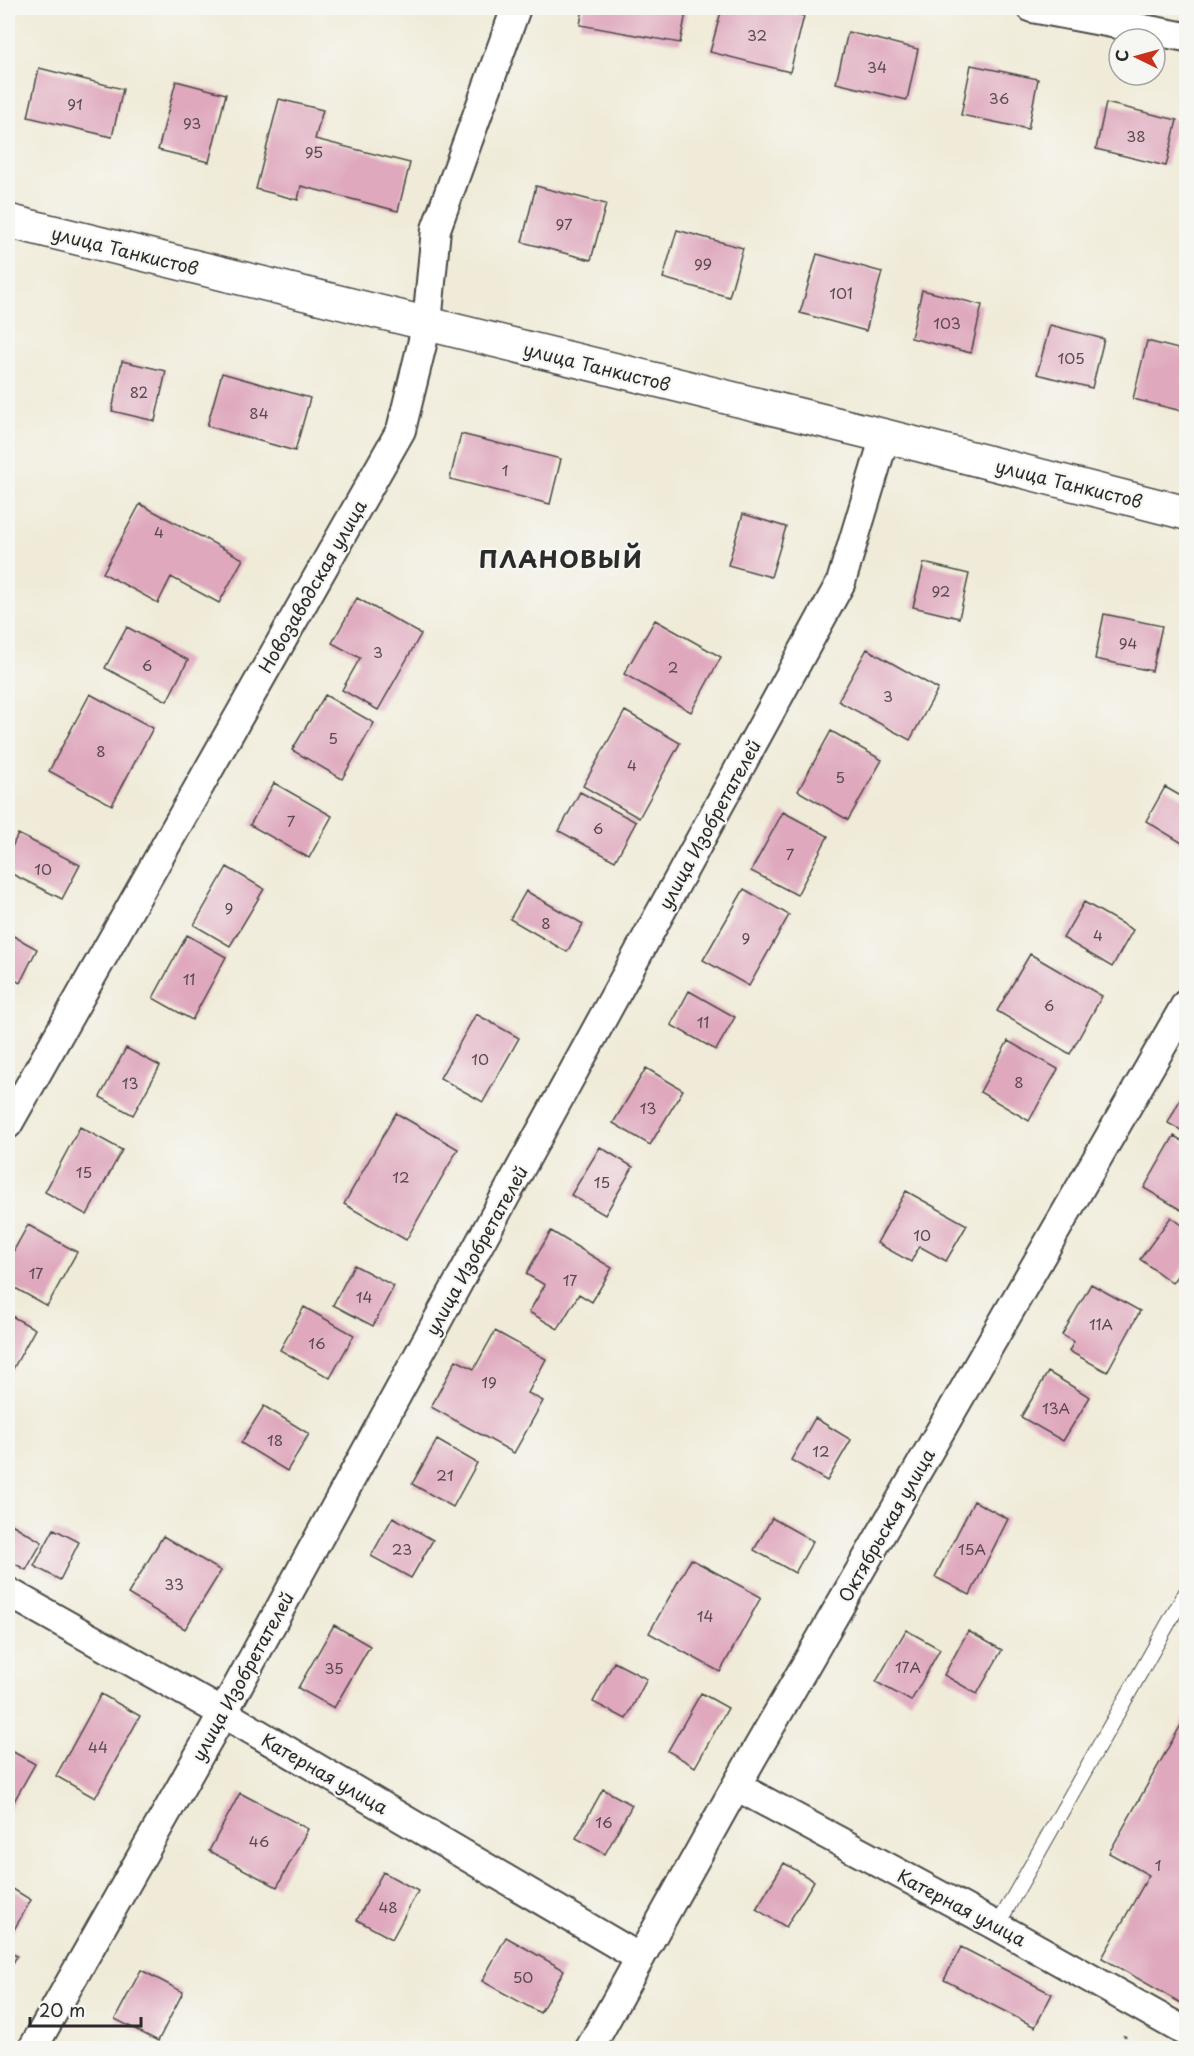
<svg xmlns="http://www.w3.org/2000/svg" width="1194" height="2056" font-family="'Playpen Sans',sans-serif">
  <rect width="100%" height="100%" fill="#f6f6f2"/>
  <filter id="ink" filterUnits="userSpaceOnUse"><feTurbulence type="fractalNoise" baseFrequency=".0167" numOctaves="2"/><feDisplacementMap in="SourceGraphic" scale="12" xChannelSelector="R" yChannelSelector="G"/><feConvolveMatrix kernelMatrix="1 2 1 2 8 2 1 2 1" color-interpolation-filters="sRGB"/></filter>
  <filter id="wash" filterUnits="userSpaceOnUse"><feTurbulence type="fractalNoise" baseFrequency=".008" numOctaves="4" result="noise"/><feDisplacementMap in="SourceGraphic" scale="24" xChannelSelector="R" yChannelSelector="G"/><feGaussianBlur stdDeviation="1.35" result="paint"/><feColorMatrix in="noise" values="0 0 0 0 0 0 0 0 0 0 0 0 0 0 0 0 0 1.4 0 .05"/><feComposite in="paint" operator="in"/></filter>
  <g filter="url(#wash)">
    <rect width="100%" height="100%" fill="#f0ebd8"/>
    <g id="blocks">
      <path fill="#dfa8bd" d="M583,8H687L680,43L580,25Z
        M722,8H770L804,16L790,72L710,52Z
        M848,32L918,49L907,100L836,83Z
        M971,65L1038,79L1028,129L961,115Z
        M39,68L123,89L112,137L28,117Z
        M176,81L226,94L209,162L158,150Z
        M279,99L323,110L315,139L410,163L398,211L301,186L298,200L256,189Z
        M1106,103L1177,120L1166,166L1096,149Z
        M536,186L606,204L591,260L522,242Z
        M677,230L743,248L729,297L663,278Z
        M817,254L882,272L866,331L800,313Z
        M922,290L982,305L971,353L911,338Z
        M1050,325L1104,339L1092,388L1037,374Z
        M1147,341L1186,351V412L1133,399Z
        M122,361L166,371L155,421L112,411Z
        M222,373L310,398L295,451L207,426Z
        M461,434L561,459L550,504L450,479Z
        M140,504L243,559L219,603L171,577L158,603L103,573Z
        M743,514L786,527L771,577L728,565Z
        M924,563L969,574L959,618L913,607Z
        M357,598L421,634L378,710L342,690L360,658L332,643Z
        M1104,614L1162,626L1152,671L1095,659Z
        M655,620L721,657L691,712L624,674Z
        M127,627L188,660L167,701L105,668Z
        M867,649L938,689L910,740L838,701Z
        M90,694L153,728L112,805L49,771Z
        M325,695L374,723L342,779L292,750Z
        M625,711L680,743L639,818L583,786Z
        M831,731L882,760L848,820L798,791Z
        M274,783L332,816L309,858L250,825Z
        M1165,787L1186,799V835L1182,843L1146,821Z
        M580,792L636,822L615,861L559,831Z
        M783,812L828,836L797,895L751,871Z
        M18,834L80,865L62,899L8,872V855Z
        M227,867L264,889L230,946L194,925Z
        M744,889L789,915L749,986L703,960Z
        M526,891L583,924L567,952L510,919Z
        M1084,902L1133,930L1112,967L1063,938Z
        M8,933L37,949L20,983L8,976Z
        M187,935L226,957L192,1020L153,998Z
        M1030,954L1102,996L1070,1054L997,1011Z
        M689,991L735,1017L716,1050L671,1025Z
        M476,1014L519,1038L483,1102L440,1078Z
        M1008,1041L1058,1069L1029,1121L980,1092Z
        M126,1048L160,1066L133,1115L100,1097Z
        M646,1068L683,1090L650,1145L613,1123Z
        M1186,1088V1133L1168,1123Z
        M396,1113L458,1149L406,1240L344,1204Z
        M80,1127L122,1150L87,1215L45,1192Z
        M1174,1136L1186,1143V1213L1144,1188Z
        M600,1147L633,1167L605,1215L571,1195Z
        M906,1191L967,1225L946,1261L919,1246L911,1262L877,1243Z
        M1171,1217L1186,1228V1264L1172,1283L1140,1259Z
        M28,1225L77,1252L47,1306L8,1284V1261Z
        M551,1231L612,1268L592,1302L579,1294L558,1329L529,1312L545,1285L526,1274Z
        M354,1265L394,1286L373,1326L333,1305Z
        M1091,1284L1140,1311L1107,1372L1069,1351L1074,1342L1062,1335Z
        M304,1307L354,1335L330,1378L280,1350Z
        M8,1314L35,1329L8,1378Z
        M495,1331L546,1359L528,1393L543,1401L514,1453L431,1407L456,1360L474,1369Z
        M1048,1372L1090,1397L1063,1441L1021,1417Z
        M264,1406L309,1434L287,1471L241,1443Z
        M815,1418L851,1440L827,1481L791,1460Z
        M437,1440L477,1463L453,1507L412,1484Z
        M974,1501L1008,1519L970,1595L935,1577Z
        M393,1517L433,1540L411,1578L371,1556Z
        M772,1518L813,1541L795,1573L754,1550Z
        M8,1522L42,1542L26,1570L8,1560Z
        M54,1529L79,1542L60,1580L34,1566Z
        M163,1536L221,1571L185,1629L128,1594Z
        M691,1559L761,1597L720,1672L649,1633Z
        M334,1625L370,1646L334,1708L298,1688Z
        M906,1630L940,1649L911,1701L876,1682Z
        M968,1631L1002,1650L977,1694L944,1675Z
        M614,1662L647,1679L626,1719L593,1702Z
        M701,1693L728,1708L695,1767L668,1751Z
        M101,1694L140,1716L95,1798L56,1776Z
        M1186,1716V2006L1102,1958L1149,1875L1109,1853Z
        M8,1749L35,1764L8,1812Z
        M603,1789L632,1805L605,1854L576,1838Z
        M240,1793L308,1829L277,1887L209,1851Z
        M784,1863L814,1881L786,1927L756,1909Z
        M383,1872L418,1891L392,1939L357,1920Z
        M8,1886L31,1900L11,1935L8,1933Z
        M506,1937L564,1970L540,2013L482,1981Z
        M961,1947L1052,1994L1035,2027L944,1980Z
        M8,1951L17,1956L8,1972Z
        M141,1970L183,1992L158,2041L115,2019Z"/>
    </g>
  </g>
  <g filter="url(#ink)">
    <use href="#blocks" fill-opacity="0" stroke="#494845" stroke-width="1.5"/>
    <g fill="none" stroke-linecap="round" stroke-linejoin="round">
      <defs>
        <path id="service" d="M997,1926L1186,1592"/>
        <path id="minor" d="M1032,8L1186,37
          M8,1124L401,430L427,324L436,229L516,8
          M8,1592L223,1713L640,1958
          M736,1786L997,1926L1186,2032
          M33,2048L223,1713L841,582L885,436
          M590,2048L736,1786L1186,1004"/>
        <path id="tertiary" d="M8,221L885,436L1186,513"/>
      </defs>
      <use href="#service" stroke="#494845" stroke-width="16"/>
      <use href="#minor" stroke="#494845" stroke-width="32"/>
      <use href="#tertiary" stroke="#494845" stroke-width="36"/>
      <path stroke="#494845" stroke-width="4" stroke-dasharray="1.5 4.5" stroke-linecap="butt" d="M1120,2048L1125,2035"/>
      <use href="#service" stroke="#fff" stroke-width="14"/>
      <use href="#minor" stroke="#fff" stroke-width="28"/>
      <use href="#tertiary" stroke="#fff" stroke-width="33"/>
    </g>
  </g>
  <g text-anchor="middle" dominant-baseline="central" stroke-width="4.5" stroke-linejoin="round" paint-order="stroke">
    <g font-size="15" fill="#584a50">
      <text x="757" y="34">32</text>
      <text x="877" y="66">34</text>
      <text x="999" y="97">36</text>
      <text x="75" y="103">91</text>
      <text x="192" y="122">93</text>
      <text x="1136" y="135">38</text>
      <text x="314" y="151">95</text>
      <text x="564" y="223">97</text>
      <text x="703" y="263">99</text>
      <text x="841" y="292">101</text>
      <text x="947" y="322">103</text>
      <text x="1071" y="357">105</text>
      <text x="139" y="391">82</text>
      <text x="259" y="412">84</text>
      <text x="505" y="469">1</text>
      <text x="159" y="531">4</text>
      <text x="941" y="590">92</text>
      <text x="1128" y="642">94</text>
      <text x="378" y="651">3</text>
      <text x="147" y="664">6</text>
      <text x="673" y="666">2</text>
      <text x="888" y="695">3</text>
      <text x="333" y="737">5</text>
      <text x="101" y="750">8</text>
      <text x="632" y="764">4</text>
      <text x="840" y="776">5</text>
      <text x="291" y="820">7</text>
      <text x="598" y="827">6</text>
      <text x="790" y="853">7</text>
      <text x="43" y="868">10</text>
      <text x="229" y="907">9</text>
      <text x="546" y="922">8</text>
      <text x="1098" y="934">4</text>
      <text x="746" y="937">9</text>
      <text x="189" y="978">11</text>
      <text x="1049" y="1004">6</text>
      <text x="703" y="1021">11</text>
      <text x="480" y="1058">10</text>
      <text x="1019" y="1081">8</text>
      <text x="130" y="1082">13</text>
      <text x="648" y="1107">13</text>
      <text x="84" y="1171">15</text>
      <text x="401" y="1176">12</text>
      <text x="602" y="1181">15</text>
      <text x="922" y="1234">10</text>
      <text x="36" y="1272">17</text>
      <text x="570" y="1279">17</text>
      <text x="364" y="1296">14</text>
      <text x="1101" y="1323">11А</text>
      <text x="317" y="1342">16</text>
      <text x="489" y="1381">19</text>
      <text x="1056" y="1407">13А</text>
      <text x="275" y="1439">18</text>
      <text x="821" y="1450">12</text>
      <text x="445" y="1474">21</text>
      <text x="402" y="1548">23</text>
      <text x="972" y="1548">15А</text>
      <text x="174" y="1583">33</text>
      <text x="705" y="1615">14</text>
      <text x="908" y="1666">17А</text>
      <text x="334" y="1667">35</text>
      <text x="98" y="1746">44</text>
      <text x="604" y="1821">16</text>
      <text x="259" y="1840">46</text>
      <text x="1158" y="1864">1</text>
      <text x="388" y="1906">48</text>
      <text x="523" y="1976">50</text>
    </g>
    <g font-size="18" fill="#2b2b2b" stroke="#f6f6f2">
      <text transform="translate(125 250) rotate(14)">улица Танкистов</text>
      <text transform="translate(597 366) rotate(14)">улица Танкистов</text>
      <text transform="translate(1069 483) rotate(14)">улица Танкистов</text>
      <text transform="translate(312 586) rotate(-60)">Новозаводская улица</text>
      <text transform="translate(709 824) rotate(-61)">улица Изобретателей</text>
      <text transform="translate(476 1250) rotate(-61)">улица Изобретателей</text>
      <text transform="translate(886 1525) rotate(-60)">Октябрьская улица</text>
      <text transform="translate(242 1676) rotate(-61)">улица Изобретателей</text>
      <text transform="translate(325 1773) rotate(30)">Катерная улица</text>
      <text transform="translate(962 1907) rotate(28)">Катерная улица</text>
    </g>
    <g font-size="24" font-weight="bold" letter-spacing="1.5" fill="#2b2b2b" stroke="#f6f6f2">
      <text x="561" y="558">ПЛАНОВЫЙ</text>
    </g>
  </g>
  <rect width="1194" height="2056" fill="none" stroke="#f6f6f2" stroke-width="30"/>
  <g transform="translate(1137 57) rotate(275)"><circle r="28" fill="#f6f6f2" stroke="#a5a5a2" stroke-width="1.5"/>
  <path d="M0-4.5L10 22L0 15L-10 22Z" fill="#c8321e"/>
  <text y="-9" font-size="16" font-weight="bold" text-anchor="middle" fill="#2b2b2b">С</text>
  </g>
  <path d="M30 2017v9h111v-9" fill="none" stroke="#2b2b2b" stroke-width="3"/>
  <text x="39" y="2017" font-size="18" fill="#2b2b2b" stroke="#f6f6f2" stroke-width="4.5" paint-order="stroke">20 m</text>
</svg>
